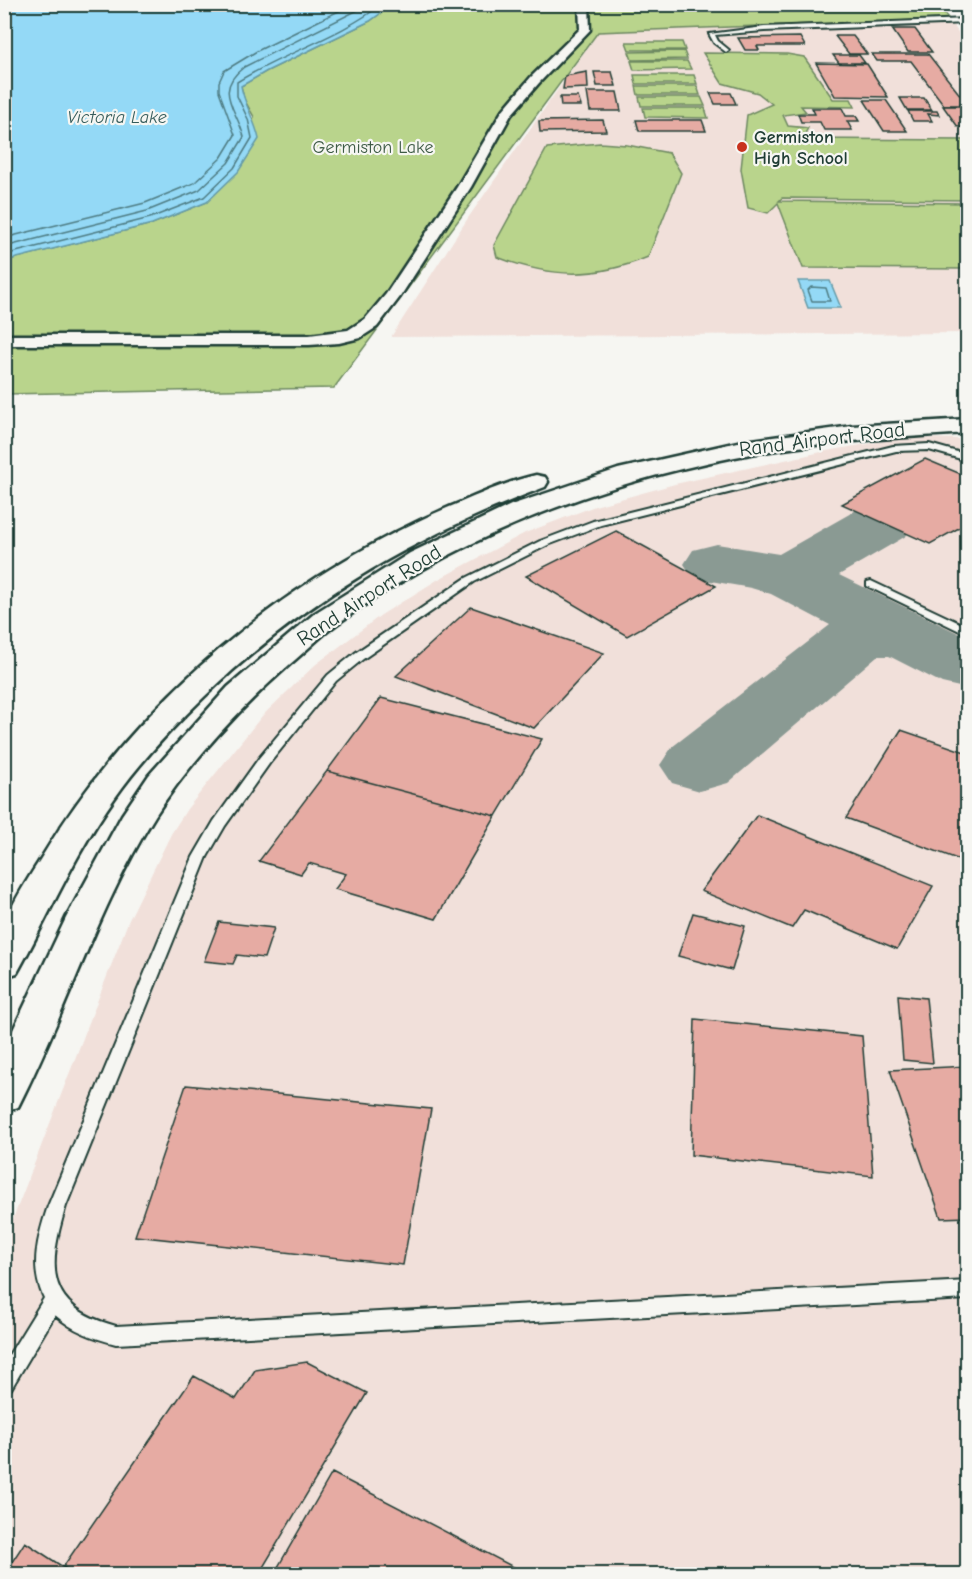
<svg xmlns="http://www.w3.org/2000/svg" width="972" height="1579" font-family="'Comic Neue',sans-serif">
  <rect width="100%" height="100%" fill="#f6f6f2"/>
  <filter id="ink" filterUnits="userSpaceOnUse"><feTurbulence type="fractalNoise" baseFrequency=".0167" numOctaves="2"/><feDisplacementMap in="SourceGraphic" scale="12" xChannelSelector="R" yChannelSelector="G"/><feConvolveMatrix kernelMatrix="1 2 1 2 8 2 1 2 1" color-interpolation-filters="sRGB"/></filter>
  <g filter="url(#ink)">
    <path fill="#f1e0da" d="M949,19L967,45V333L391,337L468,218L598,32Z
      M913,438L967,439V1574H5L4,1242L128,922L171,834L187,809L262,716L315,665L381,615L437,580L525,533L595,506L675,484L826,451L890,440Z"/>
    <path fill="#b9d48c" stroke="#6c8860" stroke-width="1.5" d="M935,4L949,19L598,32L334,388L5,394L4,261L152,224L207,202L254,117L244,99L241,86L267,71L370,21L392,5Z
      M626,42H682L685,50H629Z
      M684,51L687,59L632,60L629,52Z
      M703,53L787,54L804,57L833,99H851L855,107L801,106L806,112L783,115L788,126L808,128L802,139L967,140V200L782,198L779,201L967,203V269L803,268L778,203L768,213L748,208L741,169L747,115L772,104L758,93L722,83Z
      M631,61H687L691,69L634,70Z
      M634,75H694L697,84H636Z
      M636,86H697L700,95H638Z
      M639,97H701L705,106H641Z
      M643,108H705L708,118L645,117Z
      M600,143L627,145L669,153L681,173L648,257C595,279 551,278 497,257L494,245L547,148Z"/>
    <path fill="#94d9f6" stroke="#659ba8" stroke-width="1.5" d="M4,5L5,4L392,5L370,21L267,71L241,86C244,104 255,120 259,139L238,172L207,202L152,224L5,261Z
      M798,281H830L841,308H808Z"/>
    <g fill="none" stroke-linecap="round" stroke-linejoin="round">
      <path stroke="#4e7b82" stroke-width="1.5" d="M4,238L145,203L194,183L221,158L235,135L219,91V82L224,71L257,51L353,4
        M4,247L147,211L199,190L228,163L244,137C236,107 213,91 244,67L370,4
        M4,255L150,218L204,197L234,168L252,138L248,119L237,96V82C282,54 342,36 382,4
        M811,287L826,288L830,301H812L808,290Z"/>
      <path fill="#8a9a93" fill-rule="evenodd" d="M883,503L906,508L915,522L906,536L839,575L968,638V689L942,683L889,656H877L728,783L700,791L672,783L660,765L672,747L830,625L771,594L751,588L693,578L684,564L693,550L717,544L779,554L860,508Z"/>
    </g>
    <path fill="#e6aba3" stroke="#1f3d34" stroke-width="1.5" d="M892,29H915L932,52H908Z
      M835,36H853L867,54H849Z
      M800,37L805,46H757L759,50H745L738,38Z
      M872,54H928L968,105H944L911,61H877Z
      M833,55H859L865,63H839Z
      M816,63L867,64L888,97L835,96Z
      M587,72L588,88L563,89L565,76Z
      M594,72H612L616,86H597Z
      M587,92H617L621,111H590Z
      M710,93H731L736,104H715Z
      M560,97H578L581,106H561Z
      M900,98H924L932,110H907Z
      M864,100H886L907,131H884Z
      M943,106H968V127H958Z
      M812,108H842L846,116H856L859,121H847L852,130H824L820,122H801L798,114H815Z
      M908,111H937L939,115L928,114L932,121H913Z
      M603,120L606,131L540,132L539,121Z
      M636,120H702L706,131H639Z
      M925,459L968,477V523L930,544L842,504Z
      M616,531L716,586L627,636L526,576Z
      M471,607L604,653L534,728L396,676Z
      M381,698L542,739L496,816L327,771Z
      M901,730L968,753V863L846,818Z
      M327,771L496,816L436,919L335,889L346,874L309,863L301,874L259,861Z
      M757,815L933,886L897,949L804,910L792,928L701,891Z
      M693,913L745,926L732,970L678,956Z
      M219,922L274,928L264,958L237,955L233,964L204,961Z
      M898,995L926,998L933,1063L903,1060Z
      M695,1019L862,1036L873,1176L691,1155Z
      M968,1066V1217L941,1218L890,1070Z
      M186,1085L431,1109L403,1265L135,1236Z
      M307,1362L367,1393L259,1574H76L63,1567L194,1376L236,1399L255,1370Z
      M332,1473L527,1574H274Z
      M25,1542L63,1567L76,1574H4Z"/>
    <g fill="none" stroke-linecap="round" stroke-linejoin="round">
      <defs>
        <path id="lane" d="M968,4V7L929,4Z
          M968,19V23L764,31L715,35L718,41L729,50L726,52L714,43L709,34L764,27Z
          M929,444L968,455V461L929,450L896,451L601,525L548,545L474,582L363,659L336,681L269,764L225,826L207,857L66,1206C47,1268 45,1307 116,1326L968,1281V1299L116,1344C93,1338 73,1331 55,1315L11,1389L4,1391V1363L44,1298C29,1268 38,1236 48,1206L193,857L214,821L259,758L328,675L355,653L466,578L540,541L593,521L893,446Z
          M871,581L968,627V635L867,586V582Z"/>
        <path id="street" d="M579,4H589L590,30L539,83L511,115L471,187L400,297L377,327L360,338L339,343L309,345H4V335H309L348,330L365,319L386,294L457,187L502,111L531,77L580,29Z"/>
        <path id="secondary" d="M968,419V433C890,438 812,442 735,457C590,486 458,537 337,624C320,636 305,652 289,665C242,706 189,763 155,816C98,907 67,1011 18,1107L4,1112V1049L66,918L122,815L149,775L228,687L315,613L410,553L511,505L618,469L738,442L852,426Z
          M536,475L545,477L548,482L545,487C415,536 304,600 204,697C172,728 140,762 114,799C74,855 50,914 17,973L4,977C4,963 1,935 5,923C14,899 30,876 43,855C135,702 283,579 447,508C476,496 505,482 536,475Z"/>
      </defs>
      <use href="#lane" stroke="#1f3d34" stroke-width="4"/>
      <use href="#street" stroke="#1f3d34" stroke-width="5"/>
      <use href="#secondary" stroke="#1f3d34" stroke-width="5"/>
      <use href="#lane" fill="#f6f6f2" fill-rule="evenodd"/>
      <use href="#street" fill="#f6f6f2" fill-rule="evenodd"/>
      <use href="#secondary" fill="#f6f6f2" fill-rule="evenodd"/>
    </g>
  </g>
  <circle fill="#c8321e" stroke="#f6f6f2" stroke-width="2" cx="742" cy="147" r="6"/>
  <g text-anchor="middle" dominant-baseline="central" stroke-width="4.5" stroke-linejoin="round" paint-order="stroke">
    <g font-size="18" font-style="italic" fill="#365c5b" stroke="#f6f6f2">
      <text x="117" y="117">Victoria Lake</text>
    </g>
    <g font-size="18" font-weight="bold" fill="#1f3d34" stroke="#f6f6f2" text-anchor="start">
      <text x="754" y="137">Germiston<tspan x="754" dy="21">High School</tspan></text>
    </g>
    <g font-size="18" fill="#3e5b46" stroke="#f6f6f2">
      <text x="373" y="147">Germiston Lake</text>
    </g>
    <g font-size="21" fill="#1f3d34" stroke="#f6f6f2">
      <text transform="translate(822 439) rotate(-7)">Rand Airport Road</text>
      <text transform="translate(369 595) rotate(-33)">Rand Airport Road</text>
    </g>
  </g>
  <rect width="972" height="1579" fill="none" stroke="#f6f6f2" stroke-width="24"/>
  <rect x="12" y="12" width="948" height="1555" fill="none" stroke="#1f3d34" stroke-width="2" filter="url(#ink)"/>
</svg>
